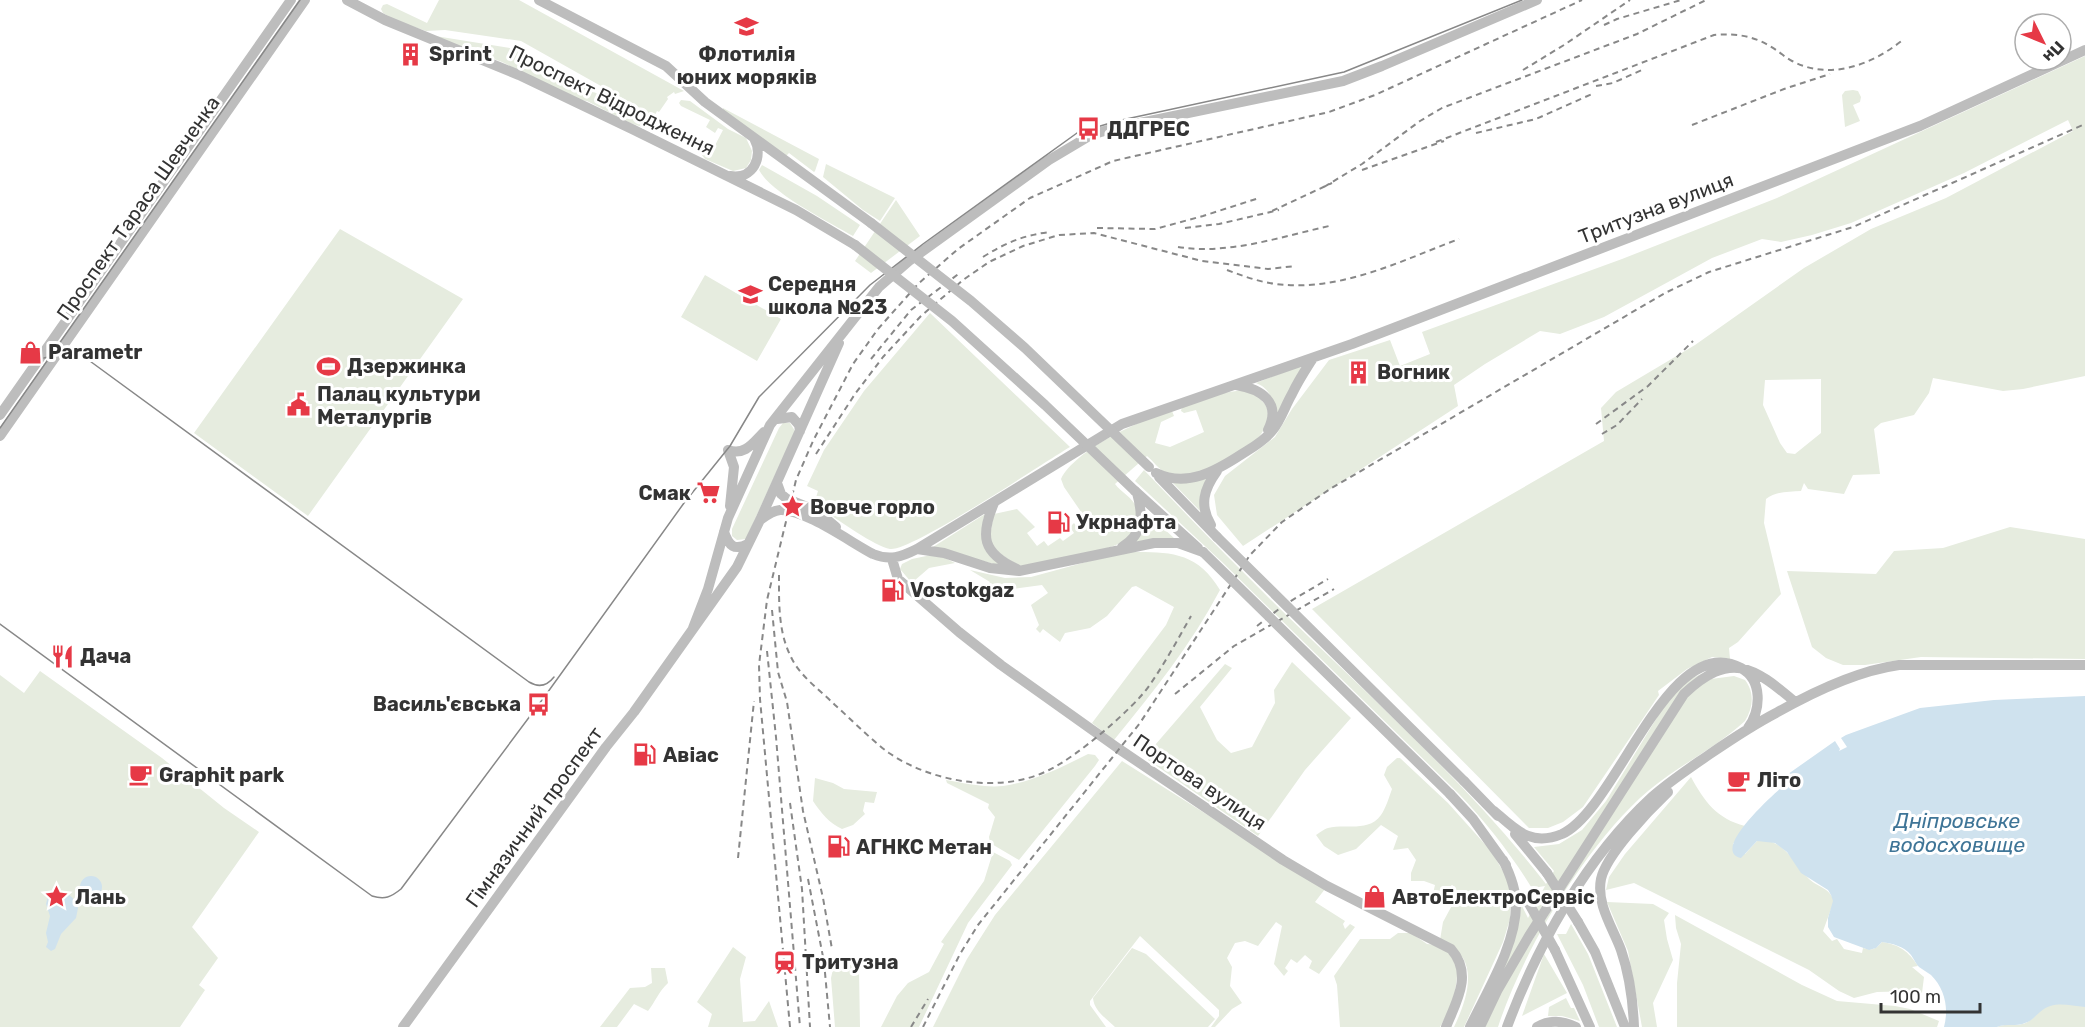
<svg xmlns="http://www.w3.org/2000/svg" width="2085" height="1027" font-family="Rubik,sans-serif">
  <rect width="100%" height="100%" fill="#fff"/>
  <path fill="#e6ecdf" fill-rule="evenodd" d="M439,0H519L684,91L675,94L674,92L667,97L668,99L659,112L657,111L655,115L657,116L651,125L642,127L630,123L587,101L574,99L502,62L429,35L516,49L636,115L640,108L521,41L445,30L426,31L396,21L383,13L381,9L383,5L387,4L427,23Z
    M2085,56V376L2023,389L2003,391L1933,378L1929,393L1914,415L1881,423L1874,429L1880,474L1853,475L1844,494L1808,489L1804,483L1801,491C1789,492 1776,491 1766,499L1764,523L1781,594L1738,642L1729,648L1730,659L1712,657L1687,669L1658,691L1659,695L1583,807L1563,822L1548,828H1529L1312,609L1604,441L1601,408L1616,392L1695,345L1804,268L1871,229L1946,198L2073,131L2068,120L1964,173L1851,223L1812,235L1781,242L1762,239L1712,258L1604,317L1560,334L1540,331L1485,364L1454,385L1458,406L1243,546L1217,515L1214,495L1225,476L1275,437L1292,409L1329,360L1390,340L1400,366L1430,354L1422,332L1622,259L1777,198ZM1821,379V433L1795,454L1787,453L1780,443L1763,405L1765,380Z
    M1853,90L1858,91L1861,97L1860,102L1853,105L1860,121L1845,127L1842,95L1845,91Z
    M681,100L690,101L728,129L746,138L752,151L751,160L746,168L733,171L705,159L697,149L710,155L723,130L718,128L715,133L706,127L710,120L681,106L679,103Z
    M723,108L819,159L815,171L814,172L789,153L786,156L723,110Z
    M826,164L895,198L880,221L863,210L823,177Z
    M762,165L817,196L860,225L853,236C829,222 771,193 759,170Z
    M896,200L920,236L871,273L855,261Z
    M340,229L463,299L308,516L194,433Z
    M705,275L781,319L757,361L681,317Z
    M930,313L1070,447C1043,463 911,552 890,549C873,546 830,514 814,504L818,491L807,486L824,450L864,391Z
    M1300,366L1301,368L1276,419C1273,403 1272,389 1256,383Z
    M1243,390C1251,391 1257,396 1263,402C1273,411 1266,430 1257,439C1246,449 1202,474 1187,476C1181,476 1170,474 1164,472C1158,468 1153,461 1147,456L1115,484C1121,492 1133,498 1137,508C1141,519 1134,533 1125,540C1113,551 1042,562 1022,566C1015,565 1011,561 1005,557C986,545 990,534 994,514L1017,509L1035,527L1027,533L1037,546L1044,541L1048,546L1060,538L1063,541L1074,533L1070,527L1074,523L1079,530L1088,522L1064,487L1061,479C1075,450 1141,419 1172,411L1174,416L1161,422L1155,443L1170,447L1204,432L1196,410L1184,413L1181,411L1182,407L1223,393Z
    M783,423H790L795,431L746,539L737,540L732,536V529L779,428Z
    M1144,470C1198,527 1253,583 1310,638C1392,717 1476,794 1546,884L1554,871L1534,847L1559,844L1582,830L1606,801L1664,706L1684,682L1703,673L1684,688L1492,994L1520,902L1528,918L1545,886L1539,887L1536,895C1514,858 1488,824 1458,793L1222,562L1135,481Z
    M1210,476L1202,513L1172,482Z
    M1147,513L1175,539L1136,542L1145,523Z
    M985,514L983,520L1001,566L933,547Z
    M2010,527L2085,539V659L1921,657L1865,665H1843L1826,658L1812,647L1787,571L1876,574L1894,551L1943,548Z
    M1123,552C1165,552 1196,549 1220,590C1191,645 1153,692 1114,740L1092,723L1166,625L1174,607L1136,586L1132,587L1107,616L1090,628L1065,633L1060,642L1043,629L1040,633L1036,629L1039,625L1031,605L1048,593L1042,585L1013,589L987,587L990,582L970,570L1005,578L1031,577Z
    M931,555L943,557L955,563L929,568L914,581L911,582L900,569L902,564L912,559Z
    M1292,662L1351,718L1305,770L1258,836L1148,760L1149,752L1225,664L1232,668L1200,707L1217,740L1231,753L1252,747L1275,703L1274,690Z
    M40,671L162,758L224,808L259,832L192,927L218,958L199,985L205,990L180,1027H0V675L24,693Z
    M1734,676L1745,680C1755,693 1753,708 1745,721C1716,748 1679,765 1648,791C1587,843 1523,950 1498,1027H1485L1507,980L1690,691L1711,679Z
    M1088,754L1095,755L1099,760L1095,766L1019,860L990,843L989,837L995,817L988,808L989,804L947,783L946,780C964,783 985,788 1003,786C1033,782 1062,767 1088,754Z
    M1397,758H1400L1448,803L1491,851L1507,878L1511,899L1510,919L1503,942L1464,1027H1454C1463,1008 1475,978 1463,958C1458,951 1447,945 1440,940L1443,922L1456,898L1455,887L1452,885L1431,902L1435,885L1424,881H1411V873L1416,860L1408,848L1393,850L1398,836L1381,825L1356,849L1338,855L1324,846L1316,835C1319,833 1324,829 1328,828C1346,823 1368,833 1381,815C1386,808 1389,797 1392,789L1384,775L1387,767Z
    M1122,761L1325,889L1315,902L1345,921L1343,924L1345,929L1350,924L1355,927L1319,974L1309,968L1312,961L1305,955L1297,963L1291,959L1285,968L1288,971L1284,976L1274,964L1282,926L1276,922L1258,946L1245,941L1235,943L1227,958L1232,967L1230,986L1242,1003L1232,1009L1215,1027H1211L1219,1016V1010L1140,936L1090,1001V1005L1106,1027H933L967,959L995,915Z
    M1691,777C1704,801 1717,819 1745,826L1733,844L1745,854L1757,841C1782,836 1795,864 1809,879C1819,888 1829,887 1834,901L1823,931L1832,941L1837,939L1844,949L1862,953L1863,948C1872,951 1876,949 1882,942C1900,945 1908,951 1918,966L1912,967L1924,977L1922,993L1918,991L1877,992L1854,998L1839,991L1809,970L1634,883L1606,890L1609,877L1625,854Z
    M815,778L833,783L844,789L877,792L874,803L865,802L863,811L865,814L853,825L842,829C829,823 821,813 813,801Z
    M993,852L1010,861L1012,865L968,923L919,1027H881L897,996L908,983L929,972L944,944L941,942L984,881Z
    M1607,902L1653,904L1669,913L1664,920L1667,939L1673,960L1653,1003L1657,1027H1642L1628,951Z
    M1675,915L1802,985L1837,1001L1895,1006L1910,1009L1939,1021L1937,1027H1677V983L1681,944L1676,928Z
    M1571,924L1588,954L1617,1027H1599L1583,985L1557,934H1566Z
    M1398,933H1411L1427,944L1439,945L1450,953L1458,968L1454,1001L1440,1027H1340L1337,985L1334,976L1360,939H1390Z
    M733,947L746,957L740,979L743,1022L755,1021L769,1001L778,1027H708L712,1014L697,1002Z
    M1132,948L1146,954L1215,1019L1208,1027H1115C1106,1018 1094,1011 1093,998Z
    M1544,954L1567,993L1522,1016Z
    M839,958L859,970L860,1027H835L831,978L835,960Z
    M651,968H665L668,983C659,991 655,1002 648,1011L634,1004L617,1027H600L630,988L645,987L652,983Z
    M2048,996L2085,1001V1027H1997C2005,1024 2009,1025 2017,1025C2034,1024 2040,1009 2048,996Z
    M1566,998L1571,1008H1574L1580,1021L1562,1016H1548L1549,1007Z"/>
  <path fill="#cfe2ee" d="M2085,696V1007C2069,1006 2054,1000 2040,1012C2035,1016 2032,1021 2025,1023C2016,1027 2007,1023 1997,1027H1944C1949,1008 1945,989 1931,975C1927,972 1923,970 1919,967C1916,964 1914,959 1911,955C1904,946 1893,944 1882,942L1876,948L1869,950L1834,937L1828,927V918L1833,901L1831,895L1828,890L1801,873L1787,852L1775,843L1757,841L1741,858C1710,851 1772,796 1782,787L1781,779L1835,741L1840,749L1839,751L1847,747L1841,738L1846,735L1920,708L1994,700Z
    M80 887a11 11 0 1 1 22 0a11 11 0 1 1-22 0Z
    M56,890C66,890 76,899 78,908L76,918L61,934L55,949L51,951L46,947L48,942L46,933L50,916L46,904L49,892Z"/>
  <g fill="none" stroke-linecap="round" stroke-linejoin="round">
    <path stroke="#bdbdbd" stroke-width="10" d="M347,0L385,20L519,75L634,130L796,210L855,245
      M539,0L666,66L705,102L871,223
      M730,176C753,180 764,157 754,138
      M1236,385C1261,389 1282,402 1268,430
      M0,415L291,0
      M777,419L792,417L799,425L800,431
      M0,436L305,0
      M728,450L734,467L730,506
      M728,450C745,456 753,443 764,432
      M1156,473C1187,488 1216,471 1242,454C1253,447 1264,441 1272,431C1281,420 1285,406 1292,394C1298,381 1306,369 1313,358
      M1159,477L1217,537
      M777,483L781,494L787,499L817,511L836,527
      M1135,491L1198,548
      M994,503C980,536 982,553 1017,569
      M760,520C767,515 772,511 780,510C805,509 850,542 873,554C890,561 901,557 917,549L1122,424L1352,344L1920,126L2085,50
      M1211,525C1199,505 1204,489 1217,471
      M724,532C729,546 734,551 748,544
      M1122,547C1144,534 1143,514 1137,493
      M917,549L944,553L990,568L1019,571L1154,543H1178L1203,552
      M892,559L898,579L959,632L1001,665L1119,749L1283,860L1327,886L1451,949C1473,974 1457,1000 1446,1027
      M693,628L708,589L728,518L770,425L879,287L909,261L1049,160L1091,135L1111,129L1343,81L1382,66L1537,0
      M1464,781L1498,816
      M1450,794L1473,819L1506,865
      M1494,811C1516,830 1531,847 1562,834C1617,809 1668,629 1741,668C1763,680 1761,710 1748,728
      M1515,834L1547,873
      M1578,922L1595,952L1625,1027
      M1555,950L1590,1027
      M403,1027L606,747L634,712L737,567L760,520L839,343
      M1470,1027C1487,991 1516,945 1516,905C1516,889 1510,874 1503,860
      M1480,1027L1497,991L1529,936L1684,694C1730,651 1753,666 1795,702
      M1507,1027C1538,944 1586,858 1652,797C1670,781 1690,768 1710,754C1732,739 1753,725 1776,713C1813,692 1856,671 1899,665H2085
      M1537,1027C1550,1019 1562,1021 1576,1027
      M1634,1027C1633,1002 1629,973 1621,950C1613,928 1596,904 1601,879C1606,855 1649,810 1668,792"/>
    <path stroke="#888" stroke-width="1.5" d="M44,358L64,353L83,356L529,682C539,688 547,686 554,677
      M0,428L300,0
      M0,624L372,896C385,900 391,897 401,889L545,696L684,503L730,446L759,397L870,285L923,244L1077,133L1117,121L1344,72L1522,0"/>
    <path stroke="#888" stroke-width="2" stroke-dasharray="6 4.5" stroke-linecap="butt" d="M1604,25L1617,19L1681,0
      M1523,70L1564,45L1630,0
      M1596,86L1613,83L1644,69
      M1692,125L1784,89L1830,74
      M1476,133L1536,119L1592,94
      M1436,142L1714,35C1737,33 1756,36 1776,50C1781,53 1786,58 1792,61C1830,81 1872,65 1904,39
      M1362,170L1444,141
      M1324,187L1362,164L1420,121L1442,108L1637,34L1706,0
      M1272,211L1332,183
      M1097,228L1155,229L1203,216L1259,198
      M1185,228L1219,224L1279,210
      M1178,247C1228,255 1280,237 1329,226
      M983,257C1005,243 1024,235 1050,232
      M1227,270C1243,276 1259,282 1276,284C1341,292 1400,261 1459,239
      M871,359L911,310L961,272
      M1596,424L1648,386L1693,341
      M1602,434L1617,425L1642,399
      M816,454L855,394L883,357L921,316L963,280L989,262L1023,246L1059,235L1094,233L1202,261L1268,269L1296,266
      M779,575C779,603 778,633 792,659C801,677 821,691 835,705C853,721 870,739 889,753C933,783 1002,794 1049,770C1075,758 1133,709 1149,686C1165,663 1178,639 1191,616
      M772,610L778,672L787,702L803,811L823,898L832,949
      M1257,626L1284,605L1328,579
      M767,651L776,737L800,1027
      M1175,694L1234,646L1334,589
      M790,803L802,889L810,1027
      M738,858L754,701
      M808,879L824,962L830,1027
      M790,1027L760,699L759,665L767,600L796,480L813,441L853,364L878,329L918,284L958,249L1030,198L1113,161L1329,112L1375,95L1582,0
      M911,1027L928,999
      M923,1027L960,954L978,925L1140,723L1250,555L1282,522L1330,489L1665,293L1709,272L1853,227L2085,124"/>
    <path stroke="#bdbdbd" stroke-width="10" d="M871,223L971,301L1025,348L1149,467
      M855,245L952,321L1045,405L1135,491
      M1217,537L1464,781
      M1203,552L1450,794
      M1547,873L1578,922
      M1528,902L1555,950"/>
  </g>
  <defs>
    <symbol id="school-bare" viewBox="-9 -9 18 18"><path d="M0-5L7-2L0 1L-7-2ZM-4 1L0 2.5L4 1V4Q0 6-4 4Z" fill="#e63946" stroke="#fff" stroke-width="2.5" paint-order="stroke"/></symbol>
    <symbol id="building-bare" viewBox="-9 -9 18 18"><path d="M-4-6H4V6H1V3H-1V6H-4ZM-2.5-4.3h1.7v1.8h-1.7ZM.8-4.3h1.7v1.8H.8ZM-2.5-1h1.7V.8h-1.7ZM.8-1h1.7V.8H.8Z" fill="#e63946" stroke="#fff" stroke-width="2.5" paint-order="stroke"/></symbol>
    <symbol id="bus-bare" viewBox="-9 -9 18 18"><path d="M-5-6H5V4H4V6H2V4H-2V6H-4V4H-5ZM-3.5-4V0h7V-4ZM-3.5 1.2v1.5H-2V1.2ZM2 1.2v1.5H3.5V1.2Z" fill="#e63946" stroke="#fff" stroke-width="2.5" paint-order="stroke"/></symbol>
    <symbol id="shop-bare" viewBox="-9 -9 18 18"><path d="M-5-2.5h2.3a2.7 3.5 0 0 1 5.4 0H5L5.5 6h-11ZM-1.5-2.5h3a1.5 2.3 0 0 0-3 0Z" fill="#e63946" stroke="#fff" stroke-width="2.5" paint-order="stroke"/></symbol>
    <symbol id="stadium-bare" viewBox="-9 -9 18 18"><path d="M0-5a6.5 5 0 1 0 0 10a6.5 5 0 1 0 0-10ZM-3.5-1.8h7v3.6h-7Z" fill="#e63946" stroke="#fff" stroke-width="2.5" paint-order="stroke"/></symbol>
    <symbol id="civic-bare" viewBox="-9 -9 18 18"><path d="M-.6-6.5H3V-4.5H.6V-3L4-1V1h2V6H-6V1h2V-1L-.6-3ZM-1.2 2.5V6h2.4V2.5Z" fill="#e63946" stroke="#fff" stroke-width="2.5" paint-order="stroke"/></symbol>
    <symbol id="supermarket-bare" viewBox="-9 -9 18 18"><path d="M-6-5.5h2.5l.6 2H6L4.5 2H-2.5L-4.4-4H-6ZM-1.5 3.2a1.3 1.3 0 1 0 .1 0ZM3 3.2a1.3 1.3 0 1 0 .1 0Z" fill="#e63946" stroke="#fff" stroke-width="2.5" paint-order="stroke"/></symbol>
    <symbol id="sight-bare" viewBox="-9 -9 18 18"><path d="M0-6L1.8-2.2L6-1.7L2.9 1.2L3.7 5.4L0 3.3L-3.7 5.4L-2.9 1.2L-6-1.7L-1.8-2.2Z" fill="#e63946" stroke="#fff" stroke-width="2.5" paint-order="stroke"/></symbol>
    <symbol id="fuel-bare" viewBox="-9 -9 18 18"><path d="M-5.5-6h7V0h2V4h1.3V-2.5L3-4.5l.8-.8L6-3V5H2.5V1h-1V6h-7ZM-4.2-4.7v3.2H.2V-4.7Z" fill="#e63946" stroke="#fff" stroke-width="2.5" paint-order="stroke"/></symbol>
    <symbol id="restaurant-bare" viewBox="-9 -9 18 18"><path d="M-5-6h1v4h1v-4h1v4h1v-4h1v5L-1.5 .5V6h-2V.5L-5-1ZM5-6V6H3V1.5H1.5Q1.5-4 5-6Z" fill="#e63946" stroke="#fff" stroke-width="2.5" paint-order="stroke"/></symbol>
    <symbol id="cafe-bare" viewBox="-9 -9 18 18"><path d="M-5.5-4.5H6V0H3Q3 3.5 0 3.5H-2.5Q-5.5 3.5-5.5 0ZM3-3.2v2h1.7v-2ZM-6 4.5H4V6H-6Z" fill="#e63946" stroke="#fff" stroke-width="2.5" paint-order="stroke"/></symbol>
    <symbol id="station-bare" viewBox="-9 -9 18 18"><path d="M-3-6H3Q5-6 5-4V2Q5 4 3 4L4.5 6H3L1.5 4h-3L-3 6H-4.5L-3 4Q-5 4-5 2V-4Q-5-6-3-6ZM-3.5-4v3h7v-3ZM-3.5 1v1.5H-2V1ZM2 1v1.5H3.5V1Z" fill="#e63946" stroke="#fff" stroke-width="2.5" paint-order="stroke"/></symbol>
  </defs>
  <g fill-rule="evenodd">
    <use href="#school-bare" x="730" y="10" width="33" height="33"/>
    <use href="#building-bare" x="394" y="38" width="33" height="33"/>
    <use href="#bus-bare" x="1072" y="112" width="33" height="33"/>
    <use href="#school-bare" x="734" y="278" width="33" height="33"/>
    <use href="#shop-bare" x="14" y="336" width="33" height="33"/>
    <use href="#stadium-bare" x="312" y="350" width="33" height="33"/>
    <use href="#building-bare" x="1342" y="356" width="33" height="33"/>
    <use href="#civic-bare" x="282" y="388" width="33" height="33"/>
    <use href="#supermarket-bare" x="692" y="476" width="33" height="33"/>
    <use href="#sight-bare" x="776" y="490" width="33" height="33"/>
    <use href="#fuel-bare" x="1042" y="506" width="33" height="33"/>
    <use href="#fuel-bare" x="876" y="574" width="33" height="33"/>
    <use href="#restaurant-bare" x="46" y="640" width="33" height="33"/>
    <use href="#bus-bare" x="522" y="688" width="33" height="33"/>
    <use href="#fuel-bare" x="628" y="738" width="33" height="33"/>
    <use href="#cafe-bare" x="124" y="758" width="33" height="33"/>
    <use href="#cafe-bare" x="1722" y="764" width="33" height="33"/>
    <use href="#fuel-bare" x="822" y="830" width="33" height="33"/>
    <use href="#sight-bare" x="40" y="880" width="33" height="33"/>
    <use href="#shop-bare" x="1358" y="880" width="33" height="33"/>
    <use href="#station-bare" x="768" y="946" width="33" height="33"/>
  </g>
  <g text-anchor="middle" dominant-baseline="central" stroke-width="6" stroke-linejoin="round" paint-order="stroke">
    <g font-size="20" font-weight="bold" fill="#333" stroke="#fff" text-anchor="start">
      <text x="429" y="54">Sprint</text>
      <text x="747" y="54" text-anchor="middle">Флотилія<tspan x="747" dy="23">юних моряків</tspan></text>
      <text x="1107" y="129">ДДГРЕС</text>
      <text x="768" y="284">Середня<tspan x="768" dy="23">школа №23</tspan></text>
      <text x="48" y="352">Parametr</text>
      <text x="347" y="366">Дзержинка</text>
      <text x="1377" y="372">Вогник</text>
      <text x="317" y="394">Палац культури<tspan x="317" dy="23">Металургів</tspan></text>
      <text x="691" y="493" text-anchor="end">Смак</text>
      <text x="810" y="507">Вовче горло</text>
      <text x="1076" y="522">Укрнафта</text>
      <text x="910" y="590">Vostokgaz</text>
      <text x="80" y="656">Дача</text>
      <text x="521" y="704" text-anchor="end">Василь'євська</text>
      <text x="663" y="755">Авіас</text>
      <text x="159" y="775">Graphit park</text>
      <text x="1757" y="780">Літо</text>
      <text x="856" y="847">АГНКС Метан</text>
      <text x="75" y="897">Лань</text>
      <text x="1392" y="897">АвтоЕлектроСервіс</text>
      <text x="802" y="962">Тритузна</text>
    </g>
    <g font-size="20" fill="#333" stroke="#fff">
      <text transform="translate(612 100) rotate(26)">Проспект Відродження</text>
      <text transform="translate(138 208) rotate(-55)">Проспект Тараса Шевченка</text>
      <text transform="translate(1656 208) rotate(-21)">Тритузна вулиця</text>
      <text transform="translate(1200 782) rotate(34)">Портова вулиця</text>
      <text transform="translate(534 817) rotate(-54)">Гімназичний проспект</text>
    </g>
    <g font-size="21" font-style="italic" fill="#3f7597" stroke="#fff">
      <text x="1957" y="820">Дніпровське<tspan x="1957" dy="24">водосховище</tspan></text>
    </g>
  </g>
  <g transform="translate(2043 42) rotate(133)"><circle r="28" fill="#ffffff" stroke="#adadad" stroke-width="1.5"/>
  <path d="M0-4.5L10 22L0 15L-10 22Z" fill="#e63946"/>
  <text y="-9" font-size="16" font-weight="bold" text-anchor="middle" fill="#333333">Пн</text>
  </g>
  <path d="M1881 1003v9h99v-9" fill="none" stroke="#333333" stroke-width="3"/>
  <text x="1890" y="1003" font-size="18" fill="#333333" stroke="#ffffff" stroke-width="4.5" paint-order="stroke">100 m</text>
</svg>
